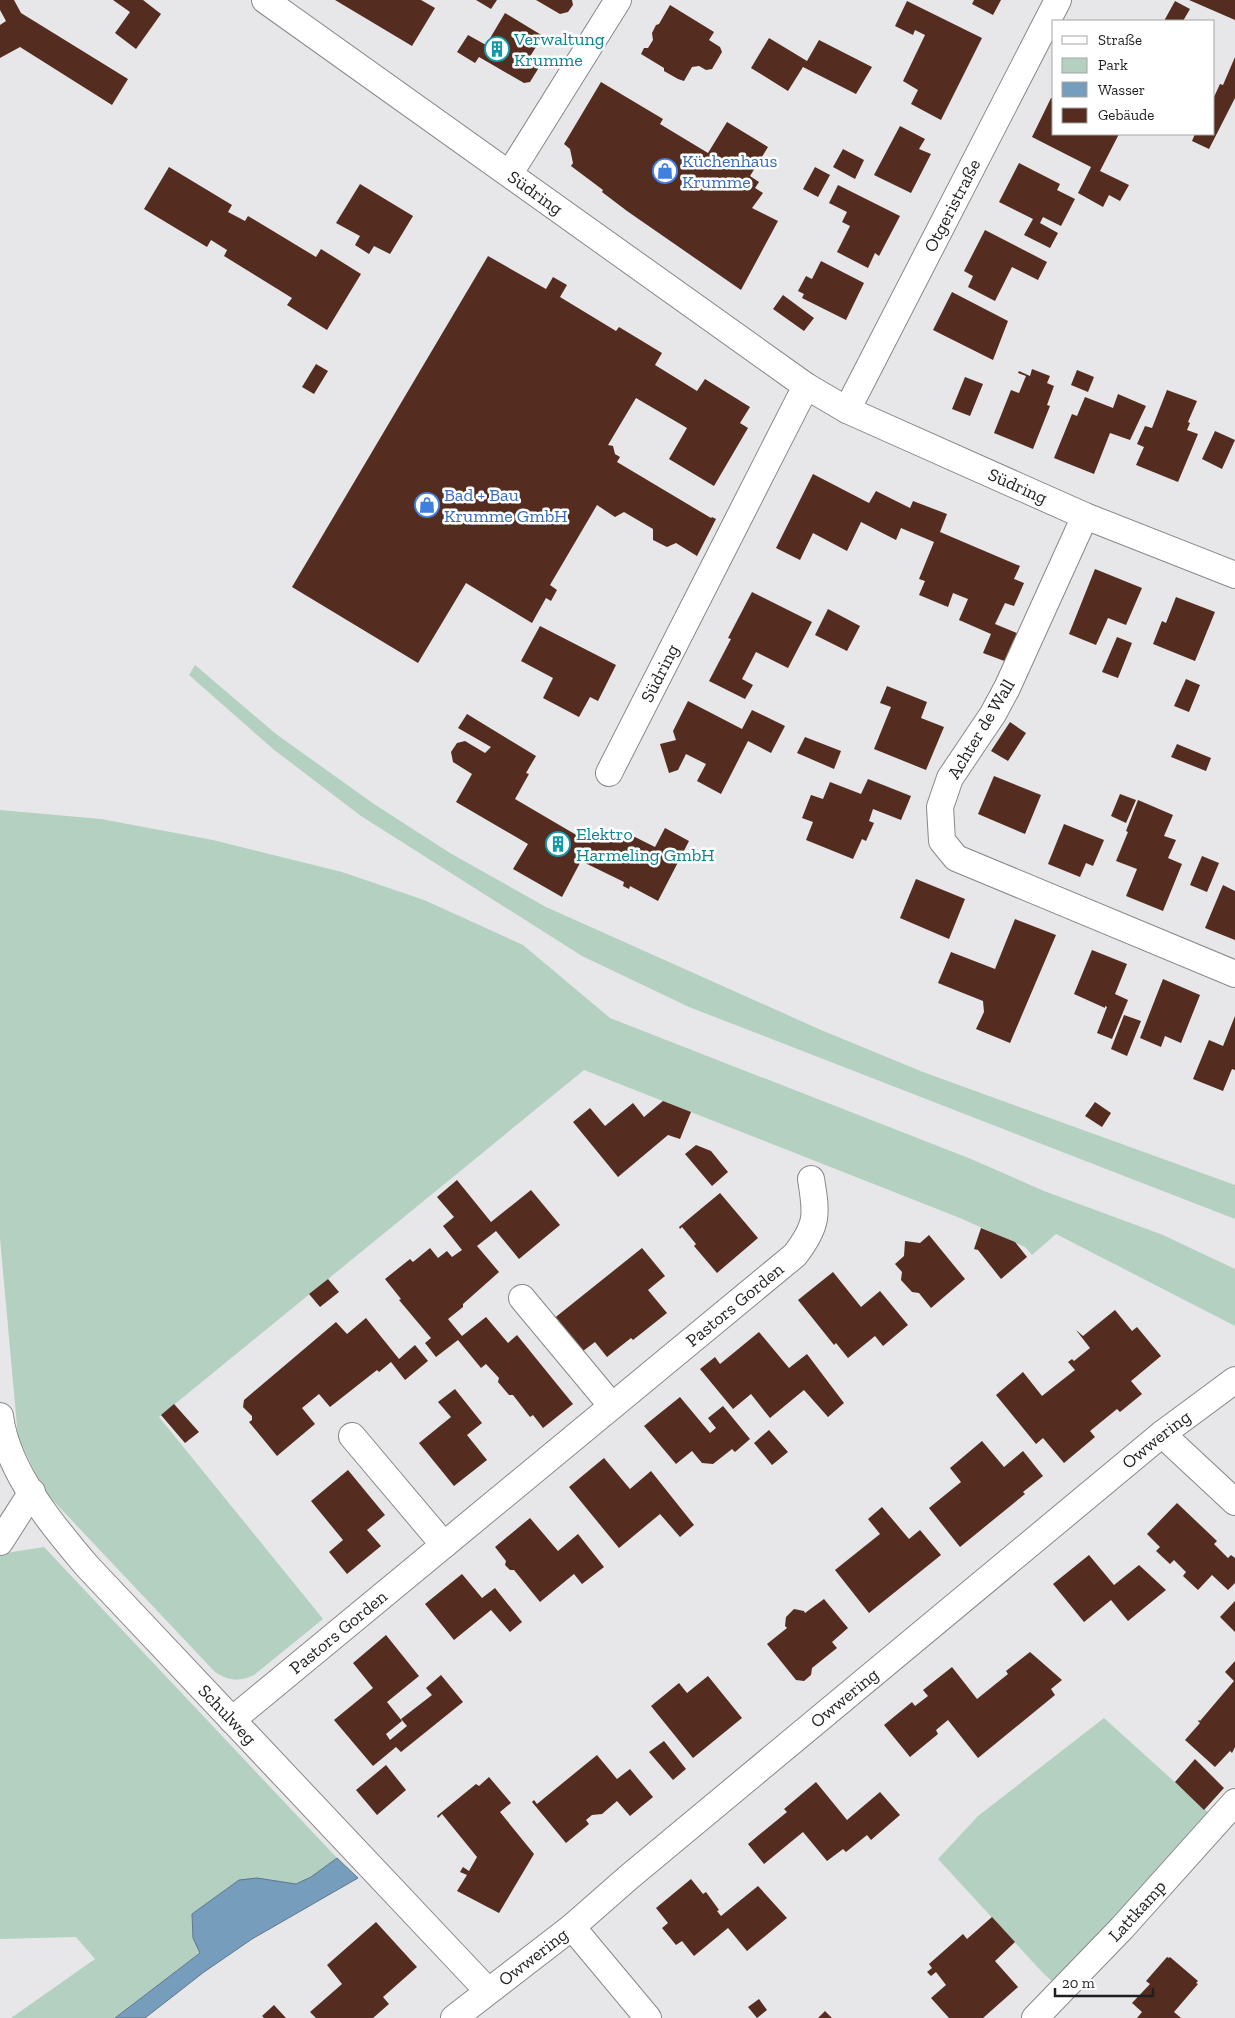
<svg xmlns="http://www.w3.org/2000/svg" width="1235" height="2018" font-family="'Zilla Slab',serif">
  <rect width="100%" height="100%" fill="#e7e7e9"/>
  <path fill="#b3d0c1" d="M195,665L276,734L374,804L450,853L546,907L821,1030L923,1072L1235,1185V1219L689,1007L582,956L361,816L273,749L189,675Z
    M0,810L101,819L213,840L342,872L424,900L523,945L610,1018L971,1159L1044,1191L1163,1235L1235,1269V1326L1056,1234L1032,1255L1025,1247L960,1218L584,1070L159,1417L323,1619L254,1675C239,1682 229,1681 215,1672L44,1491L18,1437L0,1238Z
    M44,1547L337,1858L311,1877L296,1884L257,1878L239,1880L192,1914L193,1938L201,1952L115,2018H11L95,1959L76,1937L0,1939V1554Z
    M1104,1718L1210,1814L1056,1985L1043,1973L938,1859L978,1816Z"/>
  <path fill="#769dbc" stroke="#5c778d" d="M337,1858L358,1878L252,1939L204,1972L145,2018H115L200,1953L193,1938L192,1914L239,1880L257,1878L296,1884L311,1877Z"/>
  <path fill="#542c20" d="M0,0H14L21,13L128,79L112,105L20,47L0,58V25L6,21L0,10Z
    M113,0H143L161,14L136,49L115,33L130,12Z
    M335,0H421L435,8L412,46Z
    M476,0H497L491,9Z
    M536,0H572L573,5L568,12L560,14Z
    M974,0H1001L993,15L972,4Z
    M1189,0H1235V20Z
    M907,1L982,38L941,120L911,104L918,90L903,81L925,35L915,30L913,35L895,26Z
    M1175,1L1190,9L1183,21H1164Z
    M670,5L714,32L709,40L720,47L722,52L712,69L706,70L699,66L692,67L684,81L678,79L664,71V68L641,54L644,48H648L653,40L652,33L656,25L659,24Z
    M505,13L543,36L529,58L536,63L538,69L530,82L524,83L479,57L475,63L457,52L468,35L486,45Z
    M769,38L807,61L819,40L872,67L856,94L803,67L788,91L751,68Z
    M1235,57V98L1209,149L1192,141L1195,134H1214V97L1220,84L1223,85Z
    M601,82L663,119L660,124L708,153L727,122L768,147L750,176L759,182L755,188L763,193L752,208L778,221L741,290L627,211L602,192L603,190L571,166L573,163L570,149L564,144Z
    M1051,98L1054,99V134H1119L1100,171L1129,185L1120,201L1109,195L1103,207L1078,193L1091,167L1032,137Z
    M900,126L925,139L919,149L931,154L911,193L874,175Z
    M843,149L864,160L855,179L833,167Z
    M1019,163L1060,184L1057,190L1075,199L1061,226L1043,217L1040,223L1058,233L1050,248L1024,235L1033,219L999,202Z
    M169,167L232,205L228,212L245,221L248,216L316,257L321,249L361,274L327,330L287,305L292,298L224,256L227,250L211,240L207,247L144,209Z
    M815,167L830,175L818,197L803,189Z
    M360,184L413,216L390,254L374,246L369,254L355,245L360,236L336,223Z
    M838,185L900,216L879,256L875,253L868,268L837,252L850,226L842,222L847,212L829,203Z
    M985,230L1047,262L1038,280L1012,267L995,301L968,287L973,276L964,271Z
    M488,256L546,289L553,277L567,285L560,297L616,331L619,327L662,353L655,365L697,391L705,379L750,407L740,423L748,428L714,486L669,459L687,428L636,398L608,445L613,446L615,454L620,457L617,462L711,518L712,517L716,519L697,556L676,543L667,547L653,540V529L624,512L615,517L597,505L550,585L557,590L551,601L546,598L532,623L466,583L418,663L292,587Z
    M821,261L864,283L846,320L802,298L804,294L798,291L806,276L812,279Z
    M952,292L1008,321L993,360L933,330Z
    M783,295L814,318L804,331L773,309Z
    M316,364L328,371L314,394L302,387Z
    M1032,369L1050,376L1047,383L1054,386L1047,405L1050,406L1033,449L994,433L1011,390L1019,393L1026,376L1018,373L1019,371L1030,376Z
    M1077,370L1094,377L1088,392L1071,385Z
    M965,377L983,384L970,416L952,409Z
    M1167,390L1197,401L1188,422L1190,423L1187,430L1198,434L1178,482L1136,465L1144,447L1137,444L1145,426L1152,428Z
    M1118,394L1146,406L1130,440L1110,433L1094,474L1054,458L1072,414L1077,416L1085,397L1113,408Z
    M1215,431L1235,440L1222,469L1202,459Z
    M813,474L869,503L876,491L910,508L913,501L947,514L940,532L1020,566L1014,579L1024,583L1021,590L1014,606L1005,603L995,624L1019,634L1007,662L983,653L991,634L959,620L968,599L953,593L948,607L919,595L925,581L919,579L934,542L901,528L896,540L861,522L847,551L813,533L800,560L776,548Z
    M1095,569L1142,588L1126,625L1108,618L1096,645L1069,634Z
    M752,592L812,622L788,668L756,652L742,679L753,685L745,699L709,681L731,639L728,638Z
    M1176,597L1215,612L1195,661L1153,644L1162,621L1166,623Z
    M828,609L860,626L847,651L815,635Z
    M540,626L616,665L598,701L590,697L579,717L543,698L553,678L521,661Z
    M1117,637L1132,643L1118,678L1102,672Z
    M1186,679L1200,685L1189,712L1174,706Z
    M887,686L927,702L921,718L944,727L926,770L874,749L891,707L880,703Z
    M688,701L742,729L752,710L785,726L771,753L748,741L721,794L697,781L706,764L686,754L678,770L669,773L660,744L676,740L673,731Z
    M467,714L536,756L526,773L529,774L515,799L590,843L597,830L620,842L625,832L655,847L665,828L689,841L658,901L630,886L629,889L623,886L624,882L581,861L562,897L513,869L528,844L456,802L472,774L453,762L451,752L457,743L465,741L485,753L491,747L458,728Z
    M1010,722L1026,733L1008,761L991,751Z
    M805,737L841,751L834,769L797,753Z
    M1177,744L1211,758L1206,771L1171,757Z
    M994,776L1041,795L1025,834L978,814Z
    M868,779L911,796L901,820L873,809L869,821L874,823L866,841L862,839L853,859L806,840L813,822L802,818L811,795L823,799L830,782L861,794Z
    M1120,794L1136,800L1126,823L1111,816Z
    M1138,800L1173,815L1164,836L1176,840L1168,858L1182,864L1163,911L1126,896L1137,869L1116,861L1128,832L1126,831Z
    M1064,824L1104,840L1093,866L1086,863L1080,877L1048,864Z
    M1202,856L1219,863L1207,892L1190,885Z
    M916,879L965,899L949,939L900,918Z
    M1223,885L1235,891V940L1205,928Z
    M1015,919L1056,935L1010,1043L976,1029L984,1012L983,1001L938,983L951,952L995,969Z
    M1092,950L1127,964L1115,994L1128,1000L1112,1039L1097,1033L1107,1007L1105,1006V1008L1074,994Z
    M1163,979L1200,995L1181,1043L1165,1036L1161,1047L1140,1038Z
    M1124,1015L1141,1021L1127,1056L1111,1049Z
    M1235,1016V1070L1232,1069L1223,1091L1193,1079L1209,1040L1223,1046Z
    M663,1101L691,1112L680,1139L668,1135L618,1177L573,1122L590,1108L605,1126L633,1103L644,1117Z
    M1095,1102L1111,1113L1102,1127L1085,1116Z
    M696,1145L711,1151L728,1172L712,1186L685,1154Z
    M457,1180L491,1222L531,1190L560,1225L519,1259L496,1231L477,1246L499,1272L463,1304V1307L448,1319L462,1336L486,1317L508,1343L517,1335L573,1404L543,1428L533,1415L530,1417L513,1395H509L498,1382L499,1378L486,1364L481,1368L458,1340L436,1357L425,1343L431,1338L399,1300L401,1299L385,1279L410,1259L413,1262L430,1248L438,1258L447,1251L452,1257L462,1250L443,1226L454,1217L437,1197Z
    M720,1193L758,1238L717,1273L694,1246L696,1244L682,1227L680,1229L679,1227Z
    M981,1228L1015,1242L1027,1257L1001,1279L978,1250L974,1249Z
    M929,1235L965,1279L931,1308L919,1293L912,1292L901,1280L902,1272L895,1264L904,1256L905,1241L920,1243Z
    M642,1248L665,1276L648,1290L667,1313L633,1340L631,1338L607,1357L595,1342L579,1354L552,1320Z
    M833,1272L861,1307L880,1291L908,1325L883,1346L875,1336L848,1358L836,1343L834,1345L798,1300Z
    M328,1279L339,1292L320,1307L309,1294Z
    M1115,1310L1132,1331L1137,1327L1161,1356L1131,1381L1142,1394L1120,1412L1117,1409L1090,1431L1095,1437L1064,1463L1043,1438L1036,1444L996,1395L1023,1372L1042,1396L1075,1370L1068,1362L1072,1359L1074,1361L1090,1348L1076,1330L1083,1336Z
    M366,1318L399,1359L415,1345L428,1361L405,1380L391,1362L379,1372L377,1370L330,1407L319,1394L302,1408L315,1424L277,1456L249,1422L252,1420V1416L243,1407L244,1400L336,1322L347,1334Z
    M759,1332L789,1368L807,1354L844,1403L828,1417L804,1390L770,1418L751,1394L733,1409L700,1369L715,1357L720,1364Z
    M455,1389L482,1423L467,1435L487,1460L454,1486L419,1443L451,1417L438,1402Z
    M680,1397L710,1433L716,1428L708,1418L723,1406L750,1439L735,1452L732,1449L713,1464L702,1463L692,1451L676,1464L644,1426Z
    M174,1404L199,1432L185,1443L161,1415Z
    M769,1430L788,1452L772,1465L754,1443Z
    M982,1441L1004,1467L1023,1451L1043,1476L1023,1492L1025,1494L960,1547L929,1508L961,1482L950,1468Z
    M604,1458L630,1489L651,1471L694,1525L680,1537L660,1514L619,1548L569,1487Z
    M348,1470L385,1515L367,1530L381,1546L347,1574L329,1552L343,1540L311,1501Z
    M1177,1503L1217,1541L1214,1544L1228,1558L1231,1555L1235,1558V1583L1228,1590L1212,1575L1198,1590L1183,1576L1186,1572L1174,1560L1170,1564L1156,1551L1160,1547L1147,1534Z
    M882,1507L909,1539L920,1530L941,1555L869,1613L835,1570L880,1534L868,1519Z
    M530,1518L558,1551L578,1534L604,1567L582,1584L574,1574L540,1602L514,1570H510L505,1565L506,1561L495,1547Z
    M1089,1555L1114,1585L1139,1565L1166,1590L1128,1621L1111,1600L1084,1622L1053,1584Z
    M462,1574L482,1598L495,1588L522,1622L510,1632L491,1610L454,1640L425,1604Z
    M824,1599L848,1628L832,1642L837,1648L812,1668L811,1675L804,1681L796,1680L767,1644L787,1628L785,1626L786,1617L794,1609L804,1611L805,1613Z
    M1235,1601V1632L1220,1617Z
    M386,1635L419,1676L387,1702L402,1721L386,1734L390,1740L407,1726L401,1719L432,1695L426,1688L441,1675L463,1702L401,1752L396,1747L373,1766L334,1720L373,1688L353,1663Z
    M1030,1652L1062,1680L1051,1689L1055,1695L978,1758L948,1720L936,1730L938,1734L910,1757L884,1725L912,1702L915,1706L928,1696L923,1690L952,1667L977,1699L1008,1674L1006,1671Z
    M1235,1661V1747L1232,1753L1230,1751L1215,1767L1185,1740L1200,1723L1198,1721L1199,1720L1200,1721L1234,1681L1225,1672Z
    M708,1676L742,1718L693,1758L651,1706L679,1683L687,1693Z
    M664,1741L686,1769L673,1780L649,1752Z
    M597,1755L617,1779L630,1769L653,1797L630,1816L617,1801L602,1814L592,1815L586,1820L589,1824L566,1843L532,1802L534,1800L537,1804Z
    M1195,1759L1224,1788L1204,1810L1175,1782Z
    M386,1765L406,1790L377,1815L356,1790Z
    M489,1777L511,1803L500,1812L534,1854L499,1913L457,1891L467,1875L460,1872L463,1867L469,1871L477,1857L442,1814L438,1818L437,1816L476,1784L479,1786Z
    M816,1782L847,1820L880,1792L900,1815L871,1840L867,1835L846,1852L843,1849L827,1861L803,1832L764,1864L748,1844L787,1812L784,1809Z
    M691,1879L703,1894L706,1892L719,1910L717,1911L721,1916L758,1886L787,1918L747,1951L728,1928L694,1956L682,1941L676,1945L662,1928L668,1923L656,1908Z
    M992,1917L1015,1942L995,1961L1018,1987L983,2018H949L931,1998L946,1985L936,1972L931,1976L927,1972L932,1968L929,1964L963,1934L967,1939Z
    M376,1922L417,1967L383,1997L389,2004L373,2018H316L310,2012L342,1984L327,1965Z
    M1167,1957L1169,1958L1170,1957L1198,1981L1196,1983L1198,1984L1174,2012L1181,2018H1137L1142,2012L1132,2003L1150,1984L1146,1981Z
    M759,1999L767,2010L757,2018L748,2007Z
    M274,2005L286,2018H264L262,2016Z
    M825,2011L832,2018H818Z"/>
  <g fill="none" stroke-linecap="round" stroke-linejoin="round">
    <defs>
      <g id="minor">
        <path id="s1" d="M265,0L806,386L847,410L1085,516L1235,575"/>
        <path d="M510,173L618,0"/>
        <path id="s2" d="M847,410L1058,0"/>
        <path d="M1085,516L1007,688L993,714L950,778L940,807L942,841L956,858L1235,974"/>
        <path id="s3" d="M609,773L806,386"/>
        <path d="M522,1298L612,1406"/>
        <path id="s4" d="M0,1416C7,1471 52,1525 87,1566L488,1991"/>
        <path d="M1162,1434L1235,1502"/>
        <path d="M352,1436L444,1545"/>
        <path d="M0,1542L32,1492"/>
        <path id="s5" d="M232,1720L795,1255C818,1225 817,1215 811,1179"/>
        <path d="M572,1927L648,2018"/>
        <path id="s6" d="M454,2018L572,1927L629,1877L1162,1434L1235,1380"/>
        <path id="s7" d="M1035,2018L1122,1928L1235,1802"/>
      </g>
    </defs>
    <use href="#minor" stroke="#88888a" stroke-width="28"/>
    <use href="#minor" stroke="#fff" stroke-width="26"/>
  </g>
  <defs>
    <symbol id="building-ring" viewBox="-11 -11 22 22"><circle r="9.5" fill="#fff" stroke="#0f9aa8" stroke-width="1.5"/><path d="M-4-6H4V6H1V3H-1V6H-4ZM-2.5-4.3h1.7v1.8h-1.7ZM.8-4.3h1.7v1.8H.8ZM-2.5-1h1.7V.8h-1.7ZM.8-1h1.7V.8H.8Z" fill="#0f9aa8"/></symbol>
    <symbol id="shop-ring" viewBox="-11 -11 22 22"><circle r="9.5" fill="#fff" stroke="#3f7fe0" stroke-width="1.5"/><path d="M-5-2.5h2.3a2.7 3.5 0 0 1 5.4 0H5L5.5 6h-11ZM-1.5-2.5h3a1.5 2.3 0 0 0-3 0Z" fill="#3f7fe0"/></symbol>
  </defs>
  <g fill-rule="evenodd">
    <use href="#building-ring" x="483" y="35" width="28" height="28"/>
    <use href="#shop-ring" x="651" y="157" width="28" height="28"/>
    <use href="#shop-ring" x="413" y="491" width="28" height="28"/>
    <use href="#building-ring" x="544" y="830" width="28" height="28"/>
  </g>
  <g text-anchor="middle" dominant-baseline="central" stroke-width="5" stroke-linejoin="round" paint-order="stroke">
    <g font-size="18" fill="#0d838f" stroke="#fff" text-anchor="start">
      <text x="514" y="39">Verwaltung<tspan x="514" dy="21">Krumme</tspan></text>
      <text x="576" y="834">Elektro<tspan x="576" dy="21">Harmeling GmbH</tspan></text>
    </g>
    <g font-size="18" fill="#366cbe" stroke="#fff" text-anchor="start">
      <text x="682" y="161">Küchenhaus<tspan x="682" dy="21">Krumme</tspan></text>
      <text x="444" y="495">Bad + Bau<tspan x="444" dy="21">Krumme GmbH</tspan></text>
    </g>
    <g font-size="18" fill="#1f1f20" stroke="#fff">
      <text stroke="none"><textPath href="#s1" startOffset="332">Südring</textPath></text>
      <text stroke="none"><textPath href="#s2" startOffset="230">Otgeristraße</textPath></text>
      <text stroke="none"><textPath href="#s1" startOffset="899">Südring</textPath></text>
      <text stroke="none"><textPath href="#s3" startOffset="112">Südring</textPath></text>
      <text transform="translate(981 729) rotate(-59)">Achter de Wall</text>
      <text stroke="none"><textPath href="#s5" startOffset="652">Pastors Gorden</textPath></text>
      <text stroke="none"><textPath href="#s6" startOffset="910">Owwering</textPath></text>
      <text stroke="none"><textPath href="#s5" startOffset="138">Pastors Gorden</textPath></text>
      <text stroke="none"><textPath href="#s6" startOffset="505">Owwering</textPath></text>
      <text stroke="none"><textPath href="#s4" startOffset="380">Schulweg</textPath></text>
      <text stroke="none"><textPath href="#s7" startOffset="148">Lattkamp</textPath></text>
      <text stroke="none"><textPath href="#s6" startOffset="100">Owwering</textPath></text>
    </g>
  </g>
  <rect x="1052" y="20" width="162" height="115" fill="#ffffff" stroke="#a5a5a6"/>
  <rect x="1062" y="36" width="25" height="8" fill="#ffffff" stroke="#a5a5a6"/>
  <text x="1098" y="45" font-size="15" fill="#1f1f20">Straße</text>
  <rect x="1062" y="58" width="25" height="15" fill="#b3d0c1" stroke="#a5a5a6"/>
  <text x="1098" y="70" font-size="15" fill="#1f1f20">Park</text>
  <rect x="1062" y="82" width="25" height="15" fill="#769dbc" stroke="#a5a5a6"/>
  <text x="1098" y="95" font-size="15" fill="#1f1f20">Wasser</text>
  <rect x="1062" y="108" width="25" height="15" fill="#542c20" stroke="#a5a5a6"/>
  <text x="1098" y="120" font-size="15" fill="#1f1f20">Gebäude</text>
  <path d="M1055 1988v8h98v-8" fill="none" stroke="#1f1f20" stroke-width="2.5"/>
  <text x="1062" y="1988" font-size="15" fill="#1f1f20" stroke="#ffffff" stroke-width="4" paint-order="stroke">20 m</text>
</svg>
